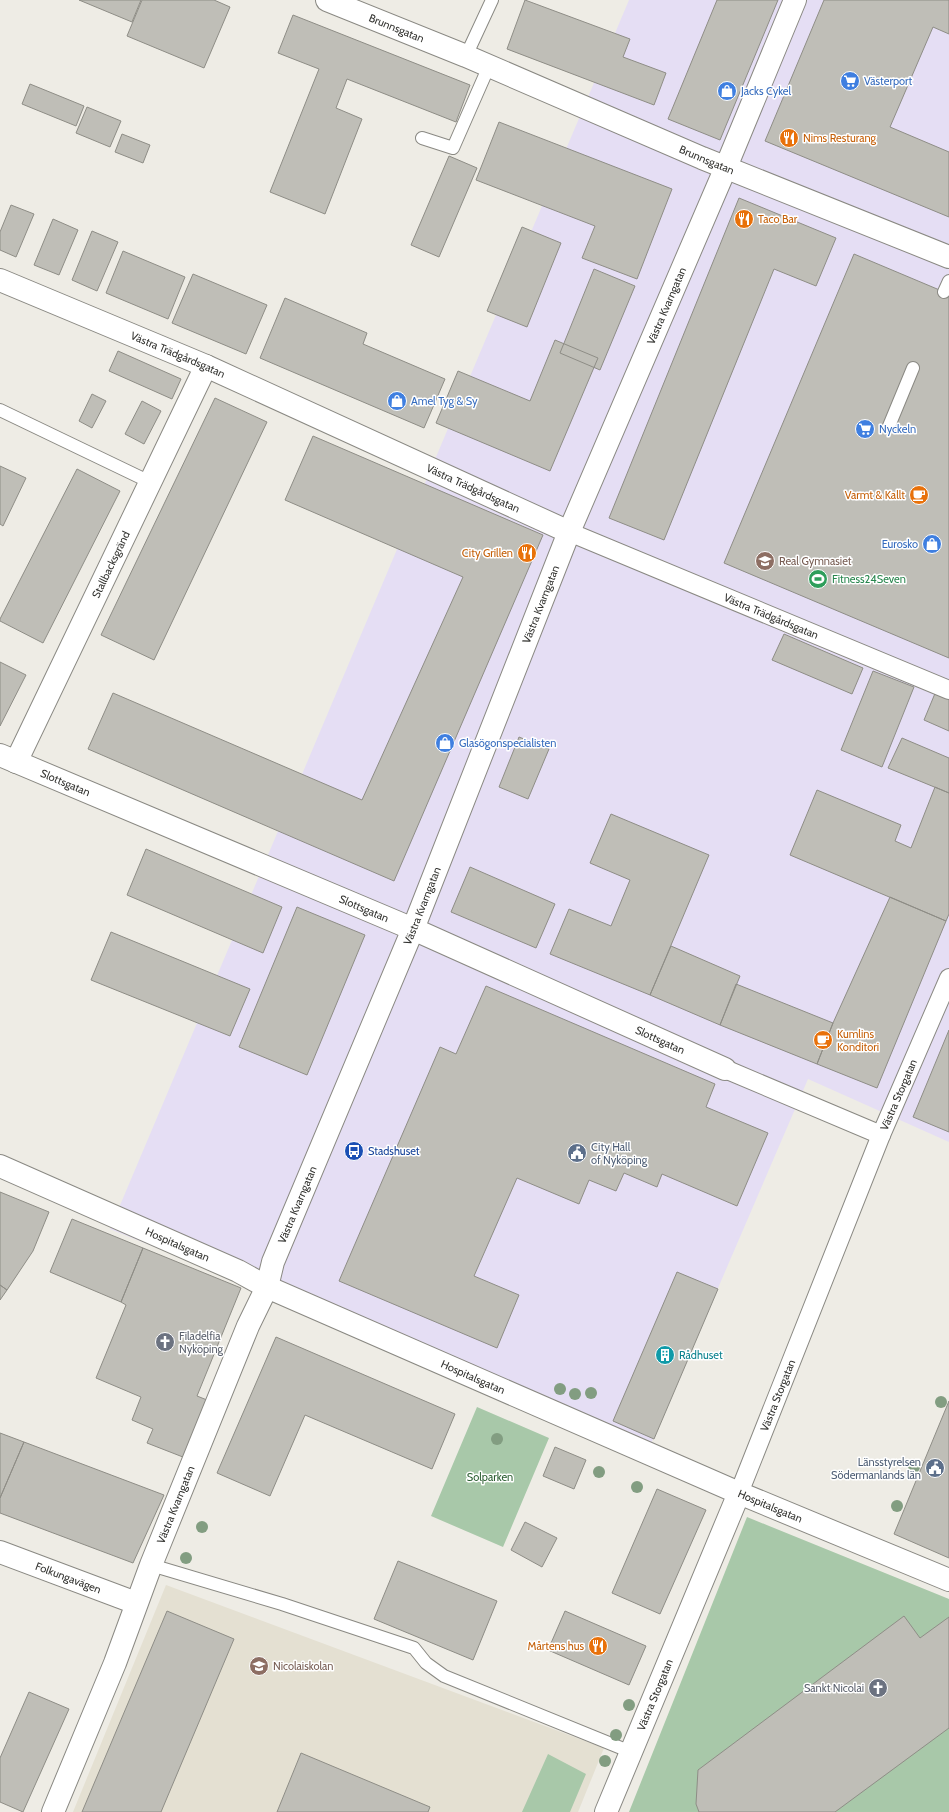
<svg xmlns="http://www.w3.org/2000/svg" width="949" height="1812" font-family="Cabin,sans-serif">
  <rect width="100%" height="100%" fill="#eeece5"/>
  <path fill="#e5def4" d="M629,0H949V1142L808,1079L650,1446L110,1229Z"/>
  <path fill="#e4e0d2" d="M166,1585L604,1748L578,1812H73Z"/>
  <path fill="#a8c8a9" d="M477,1407L549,1438L503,1547L431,1516Z
    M747,1517L949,1599V1812H629Z
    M548,1754L586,1774L570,1812H522Z"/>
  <path fill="#bfbeb7" stroke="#8e8d86" d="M79,0H141L132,22Z
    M142,0H214L230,7L204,68L127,36Z
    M525,0L630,39L623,57L666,73L654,105L507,49Z
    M717,0H778L720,140L668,119Z
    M824,0H949V34L933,27L890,127L949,152V217L765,141Z
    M293,15L470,85L456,122L347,79L336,108L362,119L325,214L270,192L319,69L278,53Z
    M30,84L84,106L76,126L22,104Z
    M87,107L121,121L110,147L76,133Z
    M499,122L672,189L637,279L582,258L595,226L476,180Z
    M122,134L150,145L143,163L115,152Z
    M449,156L477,168L439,257L411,245Z
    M739,198L836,238L816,286L774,269L664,540L609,518Z
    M11,205L34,214L16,257L0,250V232Z
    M53,219L78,230L59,275L34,265Z
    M522,227L561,243L527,327L487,311Z
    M92,231L118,242L97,291L72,280Z
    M123,251L185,277L168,319L106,293Z
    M854,254L949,294V658L724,563Z
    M594,269L635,286L600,370L560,353Z
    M193,274L267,305L246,354L172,323Z
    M285,298L367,333L363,344L445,379L424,428L260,358Z
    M555,340L598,358L550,471L436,423L458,371L530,401Z
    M118,351L181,379L172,399L109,371Z
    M92,394L106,401L92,428L79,421Z
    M215,398L267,422L154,660L101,635Z
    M142,401L161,411L144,444L125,434Z
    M313,436L543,535L394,881L88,749L113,693L362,800L463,577L285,500Z
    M0,466L26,478L3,526L0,524Z
    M77,469L120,491L43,643L0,621V619Z
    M784,634L863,668L852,694L772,660Z
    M0,662L26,675L0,726Z
    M873,671L914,687L882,767L841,750Z
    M936,691L949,697V731L924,720Z
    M519,737L549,749L528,799L499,787Z
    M902,738L949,758V793L888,768Z
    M935,787L949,793V914L946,921L790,855L817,790L901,825L895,841L911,848Z
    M611,814L709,855L650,995L550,954L569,909L611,926L630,880L590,863Z
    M146,849L282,907L263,953L127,895Z
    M470,867L555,904L536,948L451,912Z
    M890,897L946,921L877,1088L817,1064L833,1023Z
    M297,907L365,935L307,1075L239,1047Z
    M111,932L250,989L230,1036L91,980Z
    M671,946L740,976L720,1025L650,995Z
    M736,984L833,1023L817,1064L720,1025Z
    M486,986L715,1084L706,1107L768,1133L737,1206L662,1174L657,1187L624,1173L616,1191L589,1180L579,1204L517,1178L474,1276L519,1295L497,1348L339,1281L440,1047L456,1054Z
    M949,1030V1132L913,1117Z
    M0,1192L49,1212L33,1251L7,1290L0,1285Z
    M72,1219L143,1248L121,1302L50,1272Z
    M143,1248L241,1288L197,1396L212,1402L188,1459L147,1443L153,1429L132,1420L141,1397L96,1378L126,1305L121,1302Z
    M677,1272L718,1289L654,1439L613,1421Z
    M0,1285L7,1290L0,1300Z
    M276,1337L455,1414L432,1469L305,1415L270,1496L217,1473Z
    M949,1401V1558L894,1534Z
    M0,1433L24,1442L0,1498Z
    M24,1442L164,1495L133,1563L0,1513V1498Z
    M555,1447L586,1460L574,1489L543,1476Z
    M657,1489L706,1510L660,1614L612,1593Z
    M525,1522L557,1538L542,1567L511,1550Z
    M398,1561L497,1601L473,1660L374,1619Z
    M167,1611L234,1639L161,1812H82Z
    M565,1611L646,1646L629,1685L548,1650Z
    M904,1616L920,1638L949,1617V1728L835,1812H699L696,1804L698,1770Z
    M29,1692L69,1709L23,1812L0,1802V1758Z
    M301,1753L430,1807L428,1812H277Z"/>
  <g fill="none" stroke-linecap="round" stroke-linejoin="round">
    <defs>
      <path id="service" d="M466,56L492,0
        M422,138L453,148L489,66
        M944,292L949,281
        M0,410L150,482
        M889,426L913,368
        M151,1565L282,1604L414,1648L426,1663L444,1676L631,1752"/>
      <g id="pedestrian">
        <path id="s1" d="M569,532L949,690"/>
        <path d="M725,1069L881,1135"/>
        <path id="s2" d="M739,1493L881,1135L949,978"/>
      </g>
      <g id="minor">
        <path id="s3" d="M327,0L466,56L702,158L949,257"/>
        <path id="s4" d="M0,280L206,366L569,532"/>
        <path id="s5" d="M0,755L413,929L725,1069"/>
        <path id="s6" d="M16,762L206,366"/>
        <path id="s7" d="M0,1166L238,1271L267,1287L739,1493L949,1580"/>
        <path id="s8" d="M0,1552L136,1603"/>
        <path id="s9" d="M53,1812L115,1663L151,1565L248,1326L267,1287L273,1262L413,929L569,532L726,167L795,0"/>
        <path id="s10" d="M606,1812L739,1493"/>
      </g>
    </defs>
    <use href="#service" stroke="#8a8983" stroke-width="14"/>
    <use href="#pedestrian" stroke="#8a8983" stroke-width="20"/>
    <use href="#minor" stroke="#8a8983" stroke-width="24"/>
    <use href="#service" stroke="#fff" stroke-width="12"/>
    <use href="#pedestrian" stroke="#fff" stroke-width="18"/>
    <use href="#minor" stroke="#fff" stroke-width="22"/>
  </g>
  <g fill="#829d81">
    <circle cx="560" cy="1389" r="6"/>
    <circle cx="591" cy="1393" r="6"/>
    <circle cx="575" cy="1394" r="6"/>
    <circle cx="941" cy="1402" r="6"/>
    <circle cx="497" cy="1439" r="6"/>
    <circle cx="914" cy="1467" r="6"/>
    <circle cx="599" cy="1472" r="6"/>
    <circle cx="637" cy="1487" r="6"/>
    <circle cx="897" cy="1506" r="6"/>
    <circle cx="202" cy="1527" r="6"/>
    <circle cx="186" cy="1558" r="6"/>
    <circle cx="629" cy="1705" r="6"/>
    <circle cx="616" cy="1735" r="6"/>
    <circle cx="605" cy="1761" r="6"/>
  </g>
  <defs>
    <symbol id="supermarket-disc" viewBox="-11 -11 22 22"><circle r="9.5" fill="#3f7fe0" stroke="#fff"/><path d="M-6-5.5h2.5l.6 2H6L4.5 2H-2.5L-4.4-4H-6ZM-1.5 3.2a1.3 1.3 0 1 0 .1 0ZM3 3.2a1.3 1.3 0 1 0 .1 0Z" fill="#fff"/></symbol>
    <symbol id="shop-disc" viewBox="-11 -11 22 22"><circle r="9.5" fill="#3f7fe0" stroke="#fff"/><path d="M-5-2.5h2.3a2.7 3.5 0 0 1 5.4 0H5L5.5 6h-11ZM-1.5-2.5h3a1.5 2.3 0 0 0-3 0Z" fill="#fff"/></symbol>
    <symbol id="restaurant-disc" viewBox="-11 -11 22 22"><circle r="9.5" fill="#e8710a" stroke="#fff"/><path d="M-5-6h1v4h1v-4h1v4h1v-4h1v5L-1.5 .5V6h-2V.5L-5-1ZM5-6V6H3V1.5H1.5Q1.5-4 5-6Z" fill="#fff"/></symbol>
    <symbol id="cafe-disc" viewBox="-11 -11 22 22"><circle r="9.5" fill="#e8710a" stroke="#fff"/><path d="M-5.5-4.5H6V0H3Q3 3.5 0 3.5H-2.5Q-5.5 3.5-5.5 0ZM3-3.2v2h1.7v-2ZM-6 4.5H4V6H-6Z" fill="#fff"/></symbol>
    <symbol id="school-disc" viewBox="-11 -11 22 22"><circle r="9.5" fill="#8d6e63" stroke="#fff"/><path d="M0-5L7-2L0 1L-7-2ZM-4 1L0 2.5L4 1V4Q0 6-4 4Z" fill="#fff"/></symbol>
    <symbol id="stadium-disc" viewBox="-11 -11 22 22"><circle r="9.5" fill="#2e9e5b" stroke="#fff"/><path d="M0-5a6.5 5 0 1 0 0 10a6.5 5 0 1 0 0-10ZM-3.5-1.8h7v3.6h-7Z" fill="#fff"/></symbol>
    <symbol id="bus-disc" viewBox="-11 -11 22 22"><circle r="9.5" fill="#1a4fb4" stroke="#fff"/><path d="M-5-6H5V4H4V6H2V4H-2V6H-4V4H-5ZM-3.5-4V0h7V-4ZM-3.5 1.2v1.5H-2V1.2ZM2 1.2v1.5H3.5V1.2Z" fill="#fff"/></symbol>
    <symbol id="civic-disc" viewBox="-11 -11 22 22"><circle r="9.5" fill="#5c6f8a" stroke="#fff"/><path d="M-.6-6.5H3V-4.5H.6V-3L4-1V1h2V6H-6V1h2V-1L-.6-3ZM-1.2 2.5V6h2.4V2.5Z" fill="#fff"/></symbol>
    <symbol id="church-disc" viewBox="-11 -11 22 22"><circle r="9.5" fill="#6b7280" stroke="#fff"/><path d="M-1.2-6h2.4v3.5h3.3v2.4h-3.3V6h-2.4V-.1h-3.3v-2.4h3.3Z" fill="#fff"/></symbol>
    <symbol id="building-disc" viewBox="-11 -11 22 22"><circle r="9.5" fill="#0f9aa8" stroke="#fff"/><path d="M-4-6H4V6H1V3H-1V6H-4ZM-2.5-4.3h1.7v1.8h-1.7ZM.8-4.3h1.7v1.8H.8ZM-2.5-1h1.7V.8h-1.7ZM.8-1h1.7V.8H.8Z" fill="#fff"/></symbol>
  </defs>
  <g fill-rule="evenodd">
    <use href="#supermarket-disc" x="839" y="70" width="22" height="22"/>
    <use href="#shop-disc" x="716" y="80" width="22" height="22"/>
    <use href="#restaurant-disc" x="778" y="127" width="22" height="22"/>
    <use href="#restaurant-disc" x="733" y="208" width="22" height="22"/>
    <use href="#shop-disc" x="386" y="390" width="22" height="22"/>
    <use href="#supermarket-disc" x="854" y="418" width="22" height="22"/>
    <use href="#cafe-disc" x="908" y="484" width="22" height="22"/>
    <use href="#shop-disc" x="921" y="533" width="22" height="22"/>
    <use href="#restaurant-disc" x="516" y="542" width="22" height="22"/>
    <use href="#school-disc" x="754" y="550" width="22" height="22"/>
    <use href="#stadium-disc" x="807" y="568" width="22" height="22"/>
    <use href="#shop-disc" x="434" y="732" width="22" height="22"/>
    <use href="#cafe-disc" x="812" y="1029" width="22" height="22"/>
    <use href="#bus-disc" x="343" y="1140" width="22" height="22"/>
    <use href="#civic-disc" x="566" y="1142" width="22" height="22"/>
    <use href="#church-disc" x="154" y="1331" width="22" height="22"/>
    <use href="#building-disc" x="654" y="1344" width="22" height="22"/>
    <use href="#civic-disc" x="924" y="1457" width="22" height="22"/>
    <use href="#restaurant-disc" x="587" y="1635" width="22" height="22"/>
    <use href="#school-disc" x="248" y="1655" width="22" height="22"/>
    <use href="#church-disc" x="867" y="1677" width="22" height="22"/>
  </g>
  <g text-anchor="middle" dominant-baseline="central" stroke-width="3" stroke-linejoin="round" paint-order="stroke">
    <g font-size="11" fill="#343431" stroke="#fff">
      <text stroke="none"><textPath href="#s3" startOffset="75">Brunnsgatan</textPath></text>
      <text stroke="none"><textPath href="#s3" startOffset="412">Brunnsgatan</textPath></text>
      <text stroke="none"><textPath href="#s9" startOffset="1627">Västra Kvarngatan</textPath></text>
      <text stroke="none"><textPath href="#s4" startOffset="193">Västra Trädgårdsgatan</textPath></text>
      <text stroke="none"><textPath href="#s4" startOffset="517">Västra Trädgårdsgatan</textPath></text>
      <text stroke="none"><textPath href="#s6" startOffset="219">Stallbacksgränd</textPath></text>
      <text stroke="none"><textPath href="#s9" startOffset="1303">Västra Kvarngatan</textPath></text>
      <text stroke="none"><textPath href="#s1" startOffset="219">Västra Trädgårdsgatan</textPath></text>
      <text stroke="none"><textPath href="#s5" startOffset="71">Slottsgatan</textPath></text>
      <text stroke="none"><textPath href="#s9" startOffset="979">Västra Kvarngatan</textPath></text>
      <text stroke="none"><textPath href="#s5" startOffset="395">Slottsgatan</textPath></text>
      <text stroke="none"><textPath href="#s5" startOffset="719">Slottsgatan</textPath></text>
      <text stroke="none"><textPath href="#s2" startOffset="429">Västra Storgatan</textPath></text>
      <text stroke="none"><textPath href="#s9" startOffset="655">Västra Kvarngatan</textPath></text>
      <text stroke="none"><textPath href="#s7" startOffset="194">Hospitalsgatan</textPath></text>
      <text stroke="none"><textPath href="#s7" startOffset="518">Hospitalsgatan</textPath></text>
      <text stroke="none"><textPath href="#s2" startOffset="105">Västra Storgatan</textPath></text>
      <text stroke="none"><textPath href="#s9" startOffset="331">Västra Kvarngatan</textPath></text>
      <text stroke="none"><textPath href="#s7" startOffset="842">Hospitalsgatan</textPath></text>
      <text stroke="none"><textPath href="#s8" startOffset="73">Folkungavägen</textPath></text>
      <text stroke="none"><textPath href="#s10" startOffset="127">Västra Storgatan</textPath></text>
    </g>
    <g font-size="11" fill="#366cbe" stroke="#fff" text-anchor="start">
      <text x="864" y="81">Västerport</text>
      <text x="741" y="91">Jacks Cykel</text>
      <text x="411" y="401">Amel Tyg &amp; Sy</text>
      <text x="879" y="429">Nyckeln</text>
      <text x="918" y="544" text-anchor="end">Eurosko</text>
      <text x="459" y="743">Glasögonspecialisten</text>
    </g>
    <g font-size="11" fill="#c56008" stroke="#fff" text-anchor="start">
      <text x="803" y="138">Nims Resturang</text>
      <text x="758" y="219">Taco Bar</text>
      <text x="905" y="495" text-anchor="end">Varmt &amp; Kallt</text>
      <text x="513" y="553" text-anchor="end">City Grillen</text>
      <text x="837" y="1034">Kumlins<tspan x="837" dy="13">Konditori</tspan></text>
      <text x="584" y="1646" text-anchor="end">Mårtens hus</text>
    </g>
    <g font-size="11" fill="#785e54" stroke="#fff" text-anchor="start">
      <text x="779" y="561">Real Gymnasiet</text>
      <text x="273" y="1666">Nicolaiskolan</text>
    </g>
    <g font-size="11" fill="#27864d" stroke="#fff" text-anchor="start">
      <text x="832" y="579">Fitness24Seven</text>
    </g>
    <g font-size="11" fill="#4e5e75" stroke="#fff" text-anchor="start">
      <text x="591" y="1147">City Hall<tspan x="591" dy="13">of Nyköping</tspan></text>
      <text x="921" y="1462" text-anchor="end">Länsstyrelsen<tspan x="921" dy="13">Södermanlands län</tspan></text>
    </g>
    <g font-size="11" fill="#164399" stroke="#fff" text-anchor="start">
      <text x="368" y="1151">Stadshuset</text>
    </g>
    <g font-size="11" fill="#5b616d" stroke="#fff" text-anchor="start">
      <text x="179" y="1336">Filadelfia<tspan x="179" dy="13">Nyköping</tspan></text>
      <text x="864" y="1688" text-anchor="end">Sankt Nicolai</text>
    </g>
    <g font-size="11" fill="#0d838f" stroke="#fff" text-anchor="start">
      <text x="679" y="1355">Rådhuset</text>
    </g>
    <g font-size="11" fill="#2a5d30" stroke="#fff">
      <text x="490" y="1477">Solparken</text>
    </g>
  </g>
</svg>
